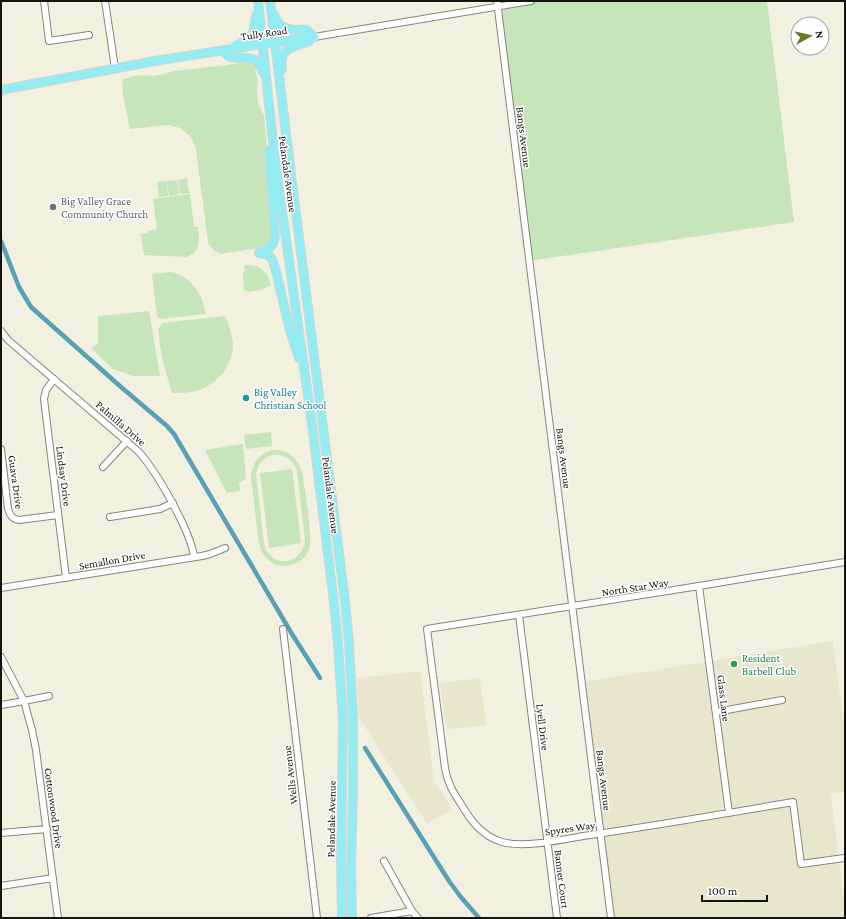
<svg xmlns="http://www.w3.org/2000/svg" width="846" height="919" font-family="'Crimson Pro',serif">
  <rect width="100%" height="100%" fill="#f2f0df"/>
  <path fill="#eae6ce" d="M833,641L845,734V792L831,794L845,910V918H611L582,682Z
    M420,671L434,782L438,786L452,809L427,824L358,716L357,678Z
    M480,678L486,725L446,730L440,683Z"/>
  <path fill="#c7e5bb" fill-rule="evenodd" d="M495,1H767L794,222L529,261Z
    M246,62L254,65L258,81L257,88L258,103L264,115L273,223L270,244L260,248L220,254L214,251L208,243L196,149L191,137L180,128L169,125L130,129C128,116 120,91 123,79L138,75L154,76L175,71L228,65Z
    M187,178L189,193L180,194L178,180Z
    M177,180L179,194L169,196L167,181Z
    M167,181L168,196L159,197L157,182Z
    M190,194L194,227H198C199,242 202,251 186,257L144,255L141,234L148,233V231L157,229L153,199Z
    M245,265C259,264 269,272 271,286L260,290L248,292L244,290L243,278Z
    M172,272C193,278 202,294 206,314L161,319L157,316L152,274Z
    M149,311L160,376H133L113,369L91,348L98,344V316Z
    M225,316C229,325 233,336 233,346C232,366 218,383 199,390C190,393 181,393 172,393L162,359L158,329L162,323Z
    M271,432L272,446L246,449L244,435Z
    M243,444L246,479L239,483L240,491L227,493L205,450Z
    M271,450C290,449 300,459 303,477C305,493 314,539 308,552C304,561 294,565 285,566C277,567 267,561 263,553C258,546 258,535 257,527C255,511 253,494 251,478C253,463 256,456 271,450ZM272,455C285,454 293,459 297,471L305,540C303,566 270,569 264,544L256,474C258,464 262,459 272,455Z
    M292,469L301,543L269,548L260,473Z"/>
  <g fill="none" stroke-linecap="round" stroke-linejoin="round">
    <path stroke="#58a0b7" stroke-width="4.5" d="M1,241L19,287L31,307L121,387L167,426L174,434L292,634L320,678
      M365,748L449,881L460,896L479,918"/>
    <defs>
      <path id="minor" d="M44,1L49,41L89,35
        M105,1L115,68
        M497,1L611,918
        M314,37L531,1
        M1,331L8,340L139,452C157,473 171,499 183,524C188,535 192,544 194,556
        M54,379L46,390L44,399L66,578
        M1,449L8,509C10,515 12,519 19,520L58,515
        M103,467L127,441
        M110,517L160,509L173,503
        M699,586L729,813
        M1,588L202,556L210,554L225,548
        M519,615L557,918
        M283,629L317,918
        M1,657L24,701L32,730L36,750L58,918
        M1,705L24,701L49,696
        M716,712L782,700
        M1,833L47,829
        M844,858L801,864L793,802C723,814 653,826 583,836C561,840 523,848 502,842C482,836 471,821 461,804C453,792 447,782 445,768L427,629L699,586L845,562
        M384,861L412,911L418,918
        M1,886L53,878
        M371,918L412,911"/>
      <path id="major" d="M258,1L275,161L312,424L334,603L338,644L343,720L341,863L342,918
        M270,1L289,158L345,601L349,643L353,719V784L351,869L352,918
        M273,13C279,26 283,29 297,30C300,30 304,29 307,30C309,32 312,35 314,37
        M236,46C254,35 254,35 256,15
        M223,50C223,50 226,55 227,55C234,61 247,55 255,60C259,63 261,69 264,73
        M282,69C282,66 282,63 282,59C284,47 298,45 308,42L310,40
        M1,90L155,61L262,44L314,37
        M259,253C270,248 273,248 275,236L269,150
        M259,253L268,255L272,259L276,271L290,331L299,358"/>
    </defs>
    <use href="#minor" stroke="#878576" stroke-width="8"/>
    <use href="#major" stroke="#d5d5d4" stroke-width="10"/>
    <use href="#minor" stroke="#fff" stroke-width="6"/>
    <use href="#major" stroke="#92ecf2" stroke-width="8"/>
  </g>
  <circle fill="#6b7280" stroke="#fff" stroke-width="1.5" cx="53" cy="207" r="4"/>
  <circle fill="#0f9aa8" stroke="#fff" stroke-width="1.5" cx="246" cy="398" r="4"/>
  <circle fill="#2e9e5b" stroke="#fff" stroke-width="1.5" cx="734" cy="664" r="4"/>
  <g text-anchor="middle" dominant-baseline="central" stroke-width="3" stroke-linejoin="round" paint-order="stroke">
    <g font-size="11" fill="#15140e" stroke="#fff">
      <text transform="translate(264 33) rotate(-8)">Tully Road</text>
      <text transform="translate(524 137) rotate(83)">Bangs Avenue</text>
      <text transform="translate(288 174) rotate(82)">Pelandale Avenue</text>
      <text transform="translate(121 423) rotate(41)">Palmilla Drive</text>
      <text transform="translate(564 458) rotate(83)">Bangs Avenue</text>
      <text transform="translate(64 476) rotate(83)">Lindsay Drive</text>
      <text transform="translate(16 482) rotate(82)">Guava Drive</text>
      <text transform="translate(331 495) rotate(83)">Pelandale Avenue</text>
      <text transform="translate(112 560) rotate(-10)">Semallon Drive</text>
      <text transform="translate(635 587) rotate(-9)">North Star Way</text>
      <text transform="translate(724 698) rotate(83)">Glass Lane</text>
      <text transform="translate(543 727) rotate(83)">Lyell Drive</text>
      <text transform="translate(290 775) rotate(-97)">Wells Avenue</text>
      <text transform="translate(604 780) rotate(83)">Bangs Avenue</text>
      <text transform="translate(54 808) rotate(82)">Cottonwood Drive</text>
      <text transform="translate(331 819) rotate(-89)">Pelandale Avenue</text>
      <text transform="translate(570 828) rotate(-8)">Spyres Way</text>
      <text transform="translate(562 879) rotate(83)">Banner Court</text>
    </g>
    <g font-size="11" fill="#5b616d" stroke="#fff" text-anchor="start">
      <text x="61" y="201">Big Valley Grace<tspan x="61" dy="13">Community Church</tspan></text>
    </g>
    <g font-size="11" fill="#0d838f" stroke="#fff" text-anchor="start">
      <text x="254" y="392">Big Valley<tspan x="254" dy="13">Christian School</tspan></text>
    </g>
    <g font-size="11" fill="#27864d" stroke="#fff" text-anchor="start">
      <text x="742" y="658">Resident<tspan x="742" dy="13">Barbell Club</tspan></text>
    </g>
  </g>
  <rect width="846" height="919" fill="none" stroke="#15140e" stroke-width="4"/>
  <g transform="translate(810 36) rotate(82)"><circle r="19" fill="#ffffff" stroke="#a1a19f"/>
  <path d="M0-3L7 15L0 10L-7 15Z" fill="#6a7724"/>
  <text y="-6" font-size="11" font-weight="bold" text-anchor="middle" fill="#15140e">N</text>
  </g>
  <path d="M702 895v6h65v-6" fill="none" stroke="#15140e" stroke-width="2"/>
  <text x="708" y="895" font-size="12" fill="#15140e" stroke="#ffffff" stroke-width="3" paint-order="stroke">100 m</text>
</svg>
